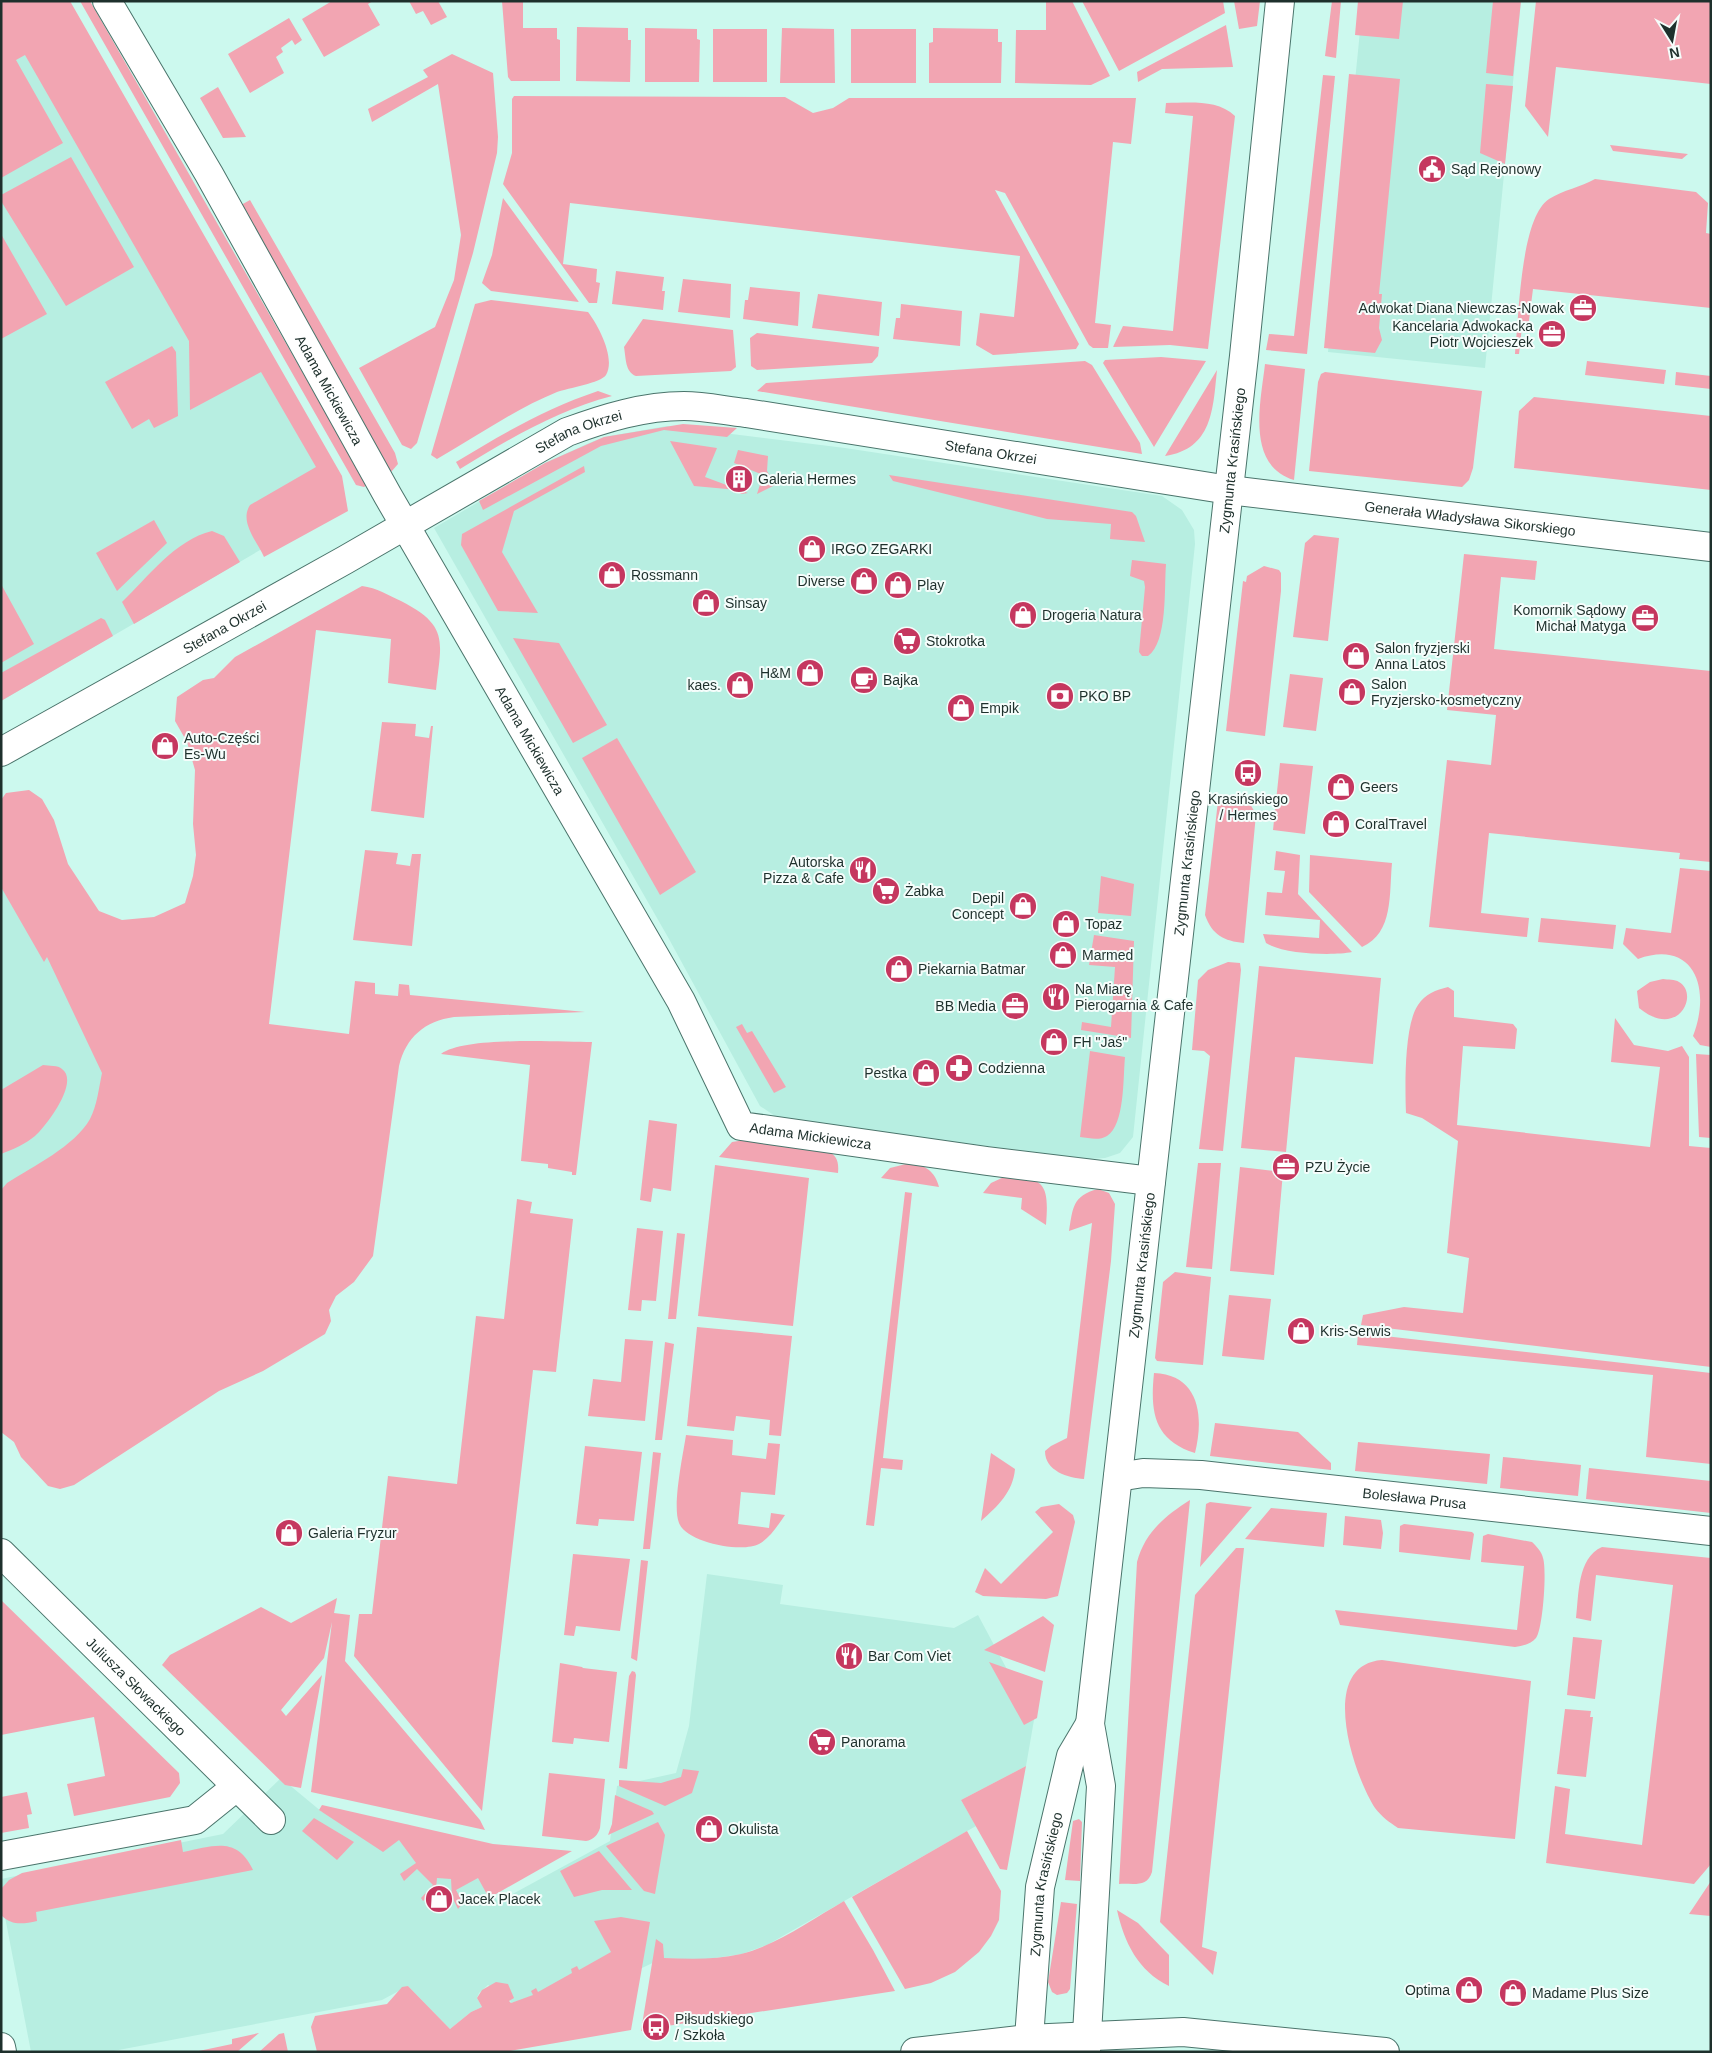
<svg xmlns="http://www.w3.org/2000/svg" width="1712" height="2053" font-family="Arial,sans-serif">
  <rect width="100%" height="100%" fill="#ccf9ee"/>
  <path fill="#b7eee1" d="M1,1H64L337,481L322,514L1,701Z
    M1363,1H1521L1485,368L1328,352Z
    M667,426L845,448L1162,496L1182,510L1194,530L1195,544L1133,1137L1120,1153L1105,1158L1088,1159L825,1125L778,1118L760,1106L669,939L434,528L545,463L587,444L604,437Z
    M1,804L173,1108L1,1207Z
    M707,1574L783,1585L780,1604L954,1628L978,1615L1034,1720L1026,1766L961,1800L976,1826L767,1945L742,1954L701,1960L663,1958L642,1968L511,2003L510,2000L488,1985L479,1993L477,1998L482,2007L471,2012L450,2029L408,1986L382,2000L108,2052H31L1,1896V1879L223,1834L281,1778L322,1812L410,1825L482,1873L498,1902L610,1841L617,1786L676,1773L689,1726Z"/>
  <path fill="#f2a5b2" d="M1,1H70L342,476L348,511L264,557C257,541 239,522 250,505L316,467L261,372L190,410L189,341L25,55L16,60L63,143L1,178Z
    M80,1H90L367,485L364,487L356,485Z
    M332,1H373L368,4L380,25L324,57L302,19Z
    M409,1H438L447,17L431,25L423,11L416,14Z
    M502,1H523V28H557V39L560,40V81H511L508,77Z
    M1046,1H1072L1110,76L1091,85L1015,83L1016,30H1046Z
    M1082,1H1223L1225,13L1119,71Z
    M1234,1H1260L1257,26L1239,29Z
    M1332,1H1341L1336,58L1325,56Z
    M1358,1H1403L1399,39L1355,35Z
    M1493,1H1521L1513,76L1486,73Z
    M1536,1H1711V84L1556,67L1548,137L1525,106Z
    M289,18L302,40L295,45L292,40L281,48L283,52L276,57L284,73L250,93L228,54Z
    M1226,25L1233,67L1162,69L1138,82L1137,72Z
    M577,27L628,28V40H631L630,82L576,81Z
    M645,28L697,29V39L700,40L699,82H645Z
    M782,28L834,29L835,83H780Z
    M933,28L998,29V42H1002L1001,83H929V43L933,42Z
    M713,29H767V82H713Z
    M851,29H916V83H851Z
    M452,54L493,73L498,137L497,153L473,253L417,443L411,449L402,445L359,368L435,327L454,280L461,235L438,84L372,122L368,109L428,77L423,70Z
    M1349,74L1400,79L1379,294H1382L1379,328L1382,340L1375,353L1324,348Z
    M1323,75L1335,76L1307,354L1266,350L1269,334L1294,336Z
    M1486,84L1513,86L1505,164L1480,153Z
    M218,87L246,137L223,138L200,98Z
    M514,96L785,97L813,113L833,108L849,98H1136L1131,144L1113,142L1095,323L1111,325L1108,348H1093L1089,345L1005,193L995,190L1079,344L1076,349L993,355L976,345L980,313L1014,317L1020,256L570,203L563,264L597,269L596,282L600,283L597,303H589L503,184L512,153V99Z
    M1166,103C1189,103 1217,99 1235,116L1208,349L1170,345L1113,347L1123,326L1173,331L1193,116L1165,113Z
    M1610,145L1688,154L1682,159L1613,151Z
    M71,157L134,267L66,306L1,201V195Z
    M1595,179L1696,192L1708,203L1706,233L1711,234V308L1533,289L1528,328L1522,327L1519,354H1515C1519,318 1520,218 1549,199C1563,190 1581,187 1595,179Z
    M503,198L579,302L491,291L482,283L492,255Z
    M250,200L395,453L398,464L391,472L241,205Z
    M1,234L47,314L1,339Z
    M616,271L664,277L662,291H665L663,310L612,304Z
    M683,279L731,284L730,318L678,312Z
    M750,287L800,292L798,326L743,319L745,300H748Z
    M818,294L882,302L879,336L812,328Z
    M491,300L588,312C598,325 616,358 606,375C601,383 568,388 557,392C515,409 476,437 437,459L431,455L475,304Z
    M901,304L962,311L960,346L893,339L896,318H900Z
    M643,319L733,330L736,367L731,371L636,376C625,372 626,358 624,347Z
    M757,333L879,347L878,356L872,363L757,370L751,366L750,338Z
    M172,346L176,352L178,416L154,428L149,419L132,429L105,382Z
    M1161,357L1206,361L1154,447L1103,363L1105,360Z
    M1085,361L1092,365L1140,443L1142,454L757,391L766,383Z
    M1587,361L1666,370L1664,384L1585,375Z
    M1265,364L1305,369L1294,480C1245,465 1261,401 1265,364Z
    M1217,370C1213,408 1213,449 1165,456Z
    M1325,372L1482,391L1473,468L1469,480L1462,487L1309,471L1318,382L1321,374Z
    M1676,372L1711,376V389L1675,385Z
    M598,391L612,396C558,410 507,440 460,469L456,462C502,434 547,408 598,391Z
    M1534,397L1711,416V490L1514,468L1519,411Z
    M683,424L737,428L727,437L664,430L601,446L483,510L479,501L545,463L604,437Z
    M670,441L717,448L705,477L748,493L741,494L738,490L694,486Z
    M738,450L768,456L767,471L775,485L757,494L763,475L734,463Z
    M584,466L585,472L514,511L502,552L538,613L498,611L461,545L462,534Z
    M889,475L1132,512L1136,516L1145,542L1110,539L1111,524L1047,519L893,481Z
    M154,520L167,543L117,591L96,553Z
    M212,531L224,536L240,562L134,624L122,602C148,577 175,540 212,531Z
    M1314,535L1339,538L1328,641L1293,637L1305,543Z
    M1464,554L1537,561L1535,580L1501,577L1494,649L1711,671V862L1679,859L1680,853L1489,833L1481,913L1529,918L1527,937L1429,927L1447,760L1491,765L1496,715L1447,710Z
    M1132,560L1166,564C1164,587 1168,642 1148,656H1142L1139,652L1145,587L1144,581L1130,576Z
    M1264,566L1279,570L1281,573V591L1265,736L1226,731L1243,581L1246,582L1247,576Z
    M1,584L34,644L1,663Z
    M362,586C377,588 388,595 401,601C450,626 441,642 436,690L388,683L391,639L316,630L269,1024L349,1034L355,981L375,983V994L398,996L399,984L409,985L410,995L585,1012L454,1017C425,1021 406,1037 399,1066L373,1256L354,1282L336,1296L329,1310L331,1321L325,1334L263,1371L219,1391L74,1485L60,1489L48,1486L21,1457L14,1442L1,1432V1190L7,1183C32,1167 75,1146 90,1119C97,1106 99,1087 102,1073L47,957L44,962L1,887V800L6,793L29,790L42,799L54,820L68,864L99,911L122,920L154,917L185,903L193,876L196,855L193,824L195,770L187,742L175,721L177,697L203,680L214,678L235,657Z
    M101,618L105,620L113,636L1,701V673Z
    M513,638L559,643L607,725L573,743Z
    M1290,674L1323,678L1316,731L1283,727Z
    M382,722L416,724L415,736L429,738L431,726H433L424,818L371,811Z
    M617,738L696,872L660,895L582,758Z
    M1280,763L1313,766L1305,834L1273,830Z
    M1218,801L1250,804L1256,814L1244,943C1224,941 1212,935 1205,915Z
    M365,850L398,853L396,864L410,866L412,854H421L412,946L353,940Z
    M1276,851L1300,855L1298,894L1352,952C1332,956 1283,954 1266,943L1263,934L1319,938L1320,920L1265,915L1267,892L1282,893L1285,871L1274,870Z
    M1310,855L1392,863C1389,893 1394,933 1362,947L1309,892Z
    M1680,868L1711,871V1047L1700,1045L1693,1036C1712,987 1693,939 1638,959L1623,944L1626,928L1671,933Z
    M1101,876L1134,884L1131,916L1098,913Z
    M1541,918L1616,925L1613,949L1538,942Z
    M1094,935L1134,941L1131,1038L1081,1030L1082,1022L1111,1027L1115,967L1089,965Z
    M1228,962L1240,963L1241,970L1223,1151L1199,1149L1210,1056L1204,1051L1192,1050L1198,980L1208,970Z
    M1259,966L1381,978L1373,1064L1295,1057L1286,1152L1241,1148Z
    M1663,979C1668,980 1675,979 1679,982C1700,994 1678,1040 1639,1008L1637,991L1650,982Z
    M1448,987L1454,991V1017L1513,1024L1517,1029L1515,1049L1463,1046L1457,1125L1650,1147L1660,1067L1611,1062L1615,1018L1634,1045L1668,1051L1682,1046L1689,1057V1146L1711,1148V1367L1361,1325L1363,1315L1404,1307L1463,1313L1469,1258L1447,1253L1458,1141L1422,1118L1406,1113C1405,1088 1404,1025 1418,1005C1425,994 1436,990 1448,987Z
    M742,1024L747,1033L752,1031L786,1087L774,1093L736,1027Z
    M592,1042L576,1175H572V1172L548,1168V1164L521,1161L530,1065L441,1054C465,1036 559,1042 592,1042Z
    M1090,1051L1125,1057C1123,1077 1125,1125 1107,1136C1099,1141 1089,1138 1080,1137Z
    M1696,1054L1711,1055V1138L1699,1137Z
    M43,1065C49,1066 58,1065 62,1069C80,1082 46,1126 35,1136C27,1143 12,1150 1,1154V1090Z
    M649,1120L677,1124L671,1191L653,1188L651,1202L640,1200Z
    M745,1140L827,1151C837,1155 839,1162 838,1173L719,1157L732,1142Z
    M910,1163C925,1165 935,1171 939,1187L881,1178L890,1168Z
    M1198,1163H1221L1212,1269L1186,1267Z
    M715,1165L809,1178L793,1326L698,1316Z
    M1240,1167L1283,1172L1274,1275L1230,1271Z
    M1004,1177C1046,1176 1049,1186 1046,1225L1021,1209L1022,1198L983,1193L991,1183Z
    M1098,1189L1109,1193L1115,1204L1111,1261L1084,1479C1068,1478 1045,1471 1045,1451L1051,1446L1067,1438L1092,1223L1069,1231C1073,1208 1072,1196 1098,1189Z
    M905,1192L912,1193L883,1458L903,1460L902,1470L881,1468L874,1526L866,1525Z
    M517,1199L532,1202L530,1213L573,1219L556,1372L533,1370L482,1811L354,1656L359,1614H372L388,1476L457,1484L476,1316L504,1319Z
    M637,1228L663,1231L656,1301L642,1300L641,1311L628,1310Z
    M677,1233L685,1234L676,1319H668Z
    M1175,1272L1211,1277L1203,1365L1157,1361L1155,1358L1163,1282Z
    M1229,1295L1271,1299L1264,1360L1222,1356Z
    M697,1327L792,1336L781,1436L769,1435L770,1420L736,1416L734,1431L687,1426Z
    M1358,1333L1711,1373V1464L1646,1457L1653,1375L1357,1345Z
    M625,1339L653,1341L645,1421L588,1416L593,1379L621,1382Z
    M665,1342L674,1344L662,1440H655Z
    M1154,1373C1200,1375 1204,1417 1195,1453C1154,1440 1150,1412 1154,1373Z
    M1215,1423L1298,1432L1331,1463V1470L1210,1456Z
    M686,1435L733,1440L732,1455L766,1459L768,1443L780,1444L775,1495L741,1492L738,1524L769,1528L771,1513L785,1515C778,1525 770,1538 759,1544C742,1553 687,1543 679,1523C672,1506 683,1455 686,1435Z
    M1358,1442L1490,1454L1487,1484L1355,1471Z
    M585,1446L642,1452L634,1521L599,1519L598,1526L576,1524Z
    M653,1452L661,1453L650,1549H643Z
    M991,1453L1015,1469C1013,1492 998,1506 981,1521Z
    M1503,1457L1581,1465L1578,1496L1500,1488Z
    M1589,1468L1711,1481V1513L1586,1499Z
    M1190,1500L1152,1872C1147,1888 1134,1883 1119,1884L1137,1562C1145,1532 1165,1516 1190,1500Z
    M1210,1502L1252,1507L1200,1567L1206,1504Z
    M1059,1504L1073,1515L1075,1522L1058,1596L1046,1599L983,1596L975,1592L985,1568L1001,1584L1053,1532L1035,1512L1041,1507Z
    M1271,1508L1327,1513L1324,1547L1245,1539Z
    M1345,1516L1381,1520L1383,1533L1381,1549L1343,1545Z
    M1404,1524L1472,1532L1474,1534L1470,1560L1399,1552L1400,1526Z
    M1488,1534L1532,1542C1536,1546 1542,1552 1543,1558C1547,1569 1543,1629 1536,1638C1531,1644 1523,1646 1515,1647L1340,1625L1335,1610L1517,1630L1524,1566L1481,1562L1483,1536Z
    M1602,1547L1711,1558V1864L1694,1884L1546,1863L1555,1786L1570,1789L1565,1834L1642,1845L1673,1585L1596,1575L1591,1621L1576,1618C1579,1595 1577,1558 1602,1547Z
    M1236,1548H1244L1202,1947L1217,1952L1213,1975L1160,1922L1195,1595Z
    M573,1554L630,1559L620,1631L576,1626L574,1636L564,1635Z
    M641,1560L648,1561L637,1661L631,1658Z
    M337,1598L334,1613L350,1615L345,1661L480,1820L485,1830L311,1792L332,1622L324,1658L281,1710L286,1716L322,1675L301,1788L285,1785L162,1665L170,1655L261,1607L291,1623Z
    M1,1600L179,1773L180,1783L170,1797L74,1816L67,1784L105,1776L94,1717L1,1735Z
    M1043,1616L1054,1625L1045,1672L984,1650Z
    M1573,1637L1602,1640L1595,1699L1567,1695Z
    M1382,1660L1531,1681L1515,1839L1398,1828C1389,1822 1382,1817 1375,1808C1353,1774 1317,1665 1382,1660Z
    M989,1662L1043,1681L1037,1718L1024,1725Z
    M560,1663L582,1667L583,1668L617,1672L609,1742L574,1738L573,1744L552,1742Z
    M632,1671L635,1672L636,1675L627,1769L619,1768L629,1676Z
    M1565,1709L1591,1711L1590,1717H1593L1586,1777L1557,1774Z
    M1026,1766L1007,1870L1000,1869L961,1800Z
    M683,1769L699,1771L692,1793L665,1806L619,1786V1780L661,1783L681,1777Z
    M549,1773L605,1779L600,1828C598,1835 593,1840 586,1841L542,1836Z
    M27,1792L32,1814L27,1815L29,1828L1,1833V1797Z
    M615,1795L652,1811L654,1814L608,1835L612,1824Z
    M322,1805L493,1844L572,1851L489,1898L478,1878L456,1890L463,1903L458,1909L452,1897L451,1879L437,1878L436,1889L423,1901L421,1898L433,1885L417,1869L404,1881L400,1874L416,1863L399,1840L383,1852L319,1810Z
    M314,1818L354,1842L337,1860L302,1831Z
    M1079,1819L1082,1822L1080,1881L1065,1880L1073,1821Z
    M658,1822L665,1835L655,1894L644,1891L606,1846Z
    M967,1831L1001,1891L999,1920L991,1936L979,1952L955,1972L931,1983L905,1989L852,1897Z
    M181,1840L183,1852C214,1846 237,1836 253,1870L36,1912L37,1921C23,1924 12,1926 1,1915V1889L9,1880L22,1873Z
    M599,1851L632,1890H602L574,1897L560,1871Z
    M1711,1881V1916L1689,1914Z
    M844,1901L873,1950L895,1991L667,2026L666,2022L646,2025V2030L641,2031L656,1939L663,1944L664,1958C690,1959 715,1960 741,1954C775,1946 813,1919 844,1901Z
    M1061,1902L1077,1904L1070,1989L1067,1993L1057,1995L1052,1992L1048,1982Z
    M1117,1910L1138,1923L1169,1955V1986C1138,1971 1124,1942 1117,1910Z
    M621,1917L650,1922L631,2030L503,2052H317L311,2027L315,2016L387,2004L402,1987L408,1986L450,2029L471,2012L482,2007L477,1998L482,1990L496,1982L508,1984L514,1998L509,2001L511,2003L533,1995L531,1991L536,1988L538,1992L572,1973L571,1969L577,1966L579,1970L611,1952L594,1921Z
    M259,2033L237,2052H194L232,2044V2039Z
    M284,2033L288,2052H259L279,2034Z"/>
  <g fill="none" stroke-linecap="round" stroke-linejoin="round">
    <defs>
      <g id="minor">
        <path id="s1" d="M107,1L209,174L388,496L681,1001L741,1126L987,1161L1151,1181"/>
        <path id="s2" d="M1,752L345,560L567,432C605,418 644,406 684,406C705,406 726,411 746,413L1229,490L1711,547"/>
        <path id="s3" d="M1118,1477L1143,1473L1201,1475L1711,1531"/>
        <path id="s4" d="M1,1553L271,1820"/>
        <path d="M1,1856L195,1820L236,1787"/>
        <path d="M1,2047L2,2052"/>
        <path d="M915,2052L1027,2039L1183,2032L1385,2052"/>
        <path id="s5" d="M1028,2052L1040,1887L1071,1756L1090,1724"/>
        <path id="s6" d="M1086,2052L1101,1786L1090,1724L1244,356L1280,1"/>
      </g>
    </defs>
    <use href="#minor" stroke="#4a746b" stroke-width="30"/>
    <use href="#minor" stroke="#fff" stroke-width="28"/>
  </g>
  <defs>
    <symbol id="civic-disc" viewBox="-11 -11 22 22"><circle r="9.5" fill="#c5375f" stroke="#f5fdfb"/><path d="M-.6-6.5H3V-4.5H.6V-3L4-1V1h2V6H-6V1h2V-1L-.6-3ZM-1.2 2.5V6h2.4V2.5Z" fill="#fff"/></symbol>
    <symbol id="office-disc" viewBox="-11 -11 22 22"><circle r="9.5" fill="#c5375f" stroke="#f5fdfb"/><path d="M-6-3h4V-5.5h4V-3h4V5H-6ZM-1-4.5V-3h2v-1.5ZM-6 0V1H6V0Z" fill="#fff"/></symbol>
    <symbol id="building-disc" viewBox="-11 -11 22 22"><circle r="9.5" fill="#c5375f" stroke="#f5fdfb"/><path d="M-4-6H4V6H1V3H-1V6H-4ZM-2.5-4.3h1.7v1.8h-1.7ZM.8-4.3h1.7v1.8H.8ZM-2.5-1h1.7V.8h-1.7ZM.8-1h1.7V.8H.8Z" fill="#fff"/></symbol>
    <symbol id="shop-disc" viewBox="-11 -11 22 22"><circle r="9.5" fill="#c5375f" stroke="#f5fdfb"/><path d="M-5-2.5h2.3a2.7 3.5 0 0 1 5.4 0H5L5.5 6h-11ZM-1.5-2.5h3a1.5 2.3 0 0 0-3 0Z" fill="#fff"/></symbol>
    <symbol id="supermarket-disc" viewBox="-11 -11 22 22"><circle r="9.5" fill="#c5375f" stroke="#f5fdfb"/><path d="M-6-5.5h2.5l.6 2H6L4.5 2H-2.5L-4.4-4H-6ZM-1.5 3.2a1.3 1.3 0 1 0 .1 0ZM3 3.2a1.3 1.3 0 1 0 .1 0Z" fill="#fff"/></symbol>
    <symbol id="cafe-disc" viewBox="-11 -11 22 22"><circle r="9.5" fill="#c5375f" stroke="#f5fdfb"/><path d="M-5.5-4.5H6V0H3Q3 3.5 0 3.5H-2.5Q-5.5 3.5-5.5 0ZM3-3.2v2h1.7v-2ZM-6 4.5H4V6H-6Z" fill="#fff"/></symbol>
    <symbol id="bank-disc" viewBox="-11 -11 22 22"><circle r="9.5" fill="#c5375f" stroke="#f5fdfb"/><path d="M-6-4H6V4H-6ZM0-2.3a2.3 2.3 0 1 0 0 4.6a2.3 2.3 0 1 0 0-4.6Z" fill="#fff"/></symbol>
    <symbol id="bus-disc" viewBox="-11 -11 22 22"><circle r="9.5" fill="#c5375f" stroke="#f5fdfb"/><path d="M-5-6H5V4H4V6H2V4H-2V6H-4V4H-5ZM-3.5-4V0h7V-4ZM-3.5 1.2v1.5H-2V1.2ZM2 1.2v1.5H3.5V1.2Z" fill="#fff"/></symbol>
    <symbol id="restaurant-disc" viewBox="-11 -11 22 22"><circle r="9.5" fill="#c5375f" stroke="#f5fdfb"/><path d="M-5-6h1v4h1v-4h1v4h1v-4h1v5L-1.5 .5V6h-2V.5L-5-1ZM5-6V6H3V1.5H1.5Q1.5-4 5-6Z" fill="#fff"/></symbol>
    <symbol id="pharmacy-disc" viewBox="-11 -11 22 22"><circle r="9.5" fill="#c5375f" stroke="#f5fdfb"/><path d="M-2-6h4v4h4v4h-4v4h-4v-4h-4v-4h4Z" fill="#fff"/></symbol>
  </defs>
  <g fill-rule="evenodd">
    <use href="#civic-disc" x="1416" y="153" width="32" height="32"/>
    <use href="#office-disc" x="1567" y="292" width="32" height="32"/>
    <use href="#office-disc" x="1536" y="318" width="32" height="32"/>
    <use href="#building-disc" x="723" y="463" width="32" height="32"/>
    <use href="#shop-disc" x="796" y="533" width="32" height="32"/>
    <use href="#shop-disc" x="596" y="559" width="32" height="32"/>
    <use href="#shop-disc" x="848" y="565" width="32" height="32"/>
    <use href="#shop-disc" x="882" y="569" width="32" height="32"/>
    <use href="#shop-disc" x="690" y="587" width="32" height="32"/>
    <use href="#shop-disc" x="1007" y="599" width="32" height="32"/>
    <use href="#office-disc" x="1629" y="602" width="32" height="32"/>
    <use href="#supermarket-disc" x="891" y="625" width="32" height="32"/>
    <use href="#shop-disc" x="1340" y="640" width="32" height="32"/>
    <use href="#shop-disc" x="794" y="657" width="32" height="32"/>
    <use href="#cafe-disc" x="848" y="664" width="32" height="32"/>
    <use href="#shop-disc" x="724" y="669" width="32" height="32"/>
    <use href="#shop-disc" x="1336" y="676" width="32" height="32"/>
    <use href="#bank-disc" x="1044" y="680" width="32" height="32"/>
    <use href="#shop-disc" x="945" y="692" width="32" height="32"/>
    <use href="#shop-disc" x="149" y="730" width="32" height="32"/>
    <use href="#bus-disc" x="1232" y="757" width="32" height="32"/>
    <use href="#shop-disc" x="1325" y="771" width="32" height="32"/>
    <use href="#shop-disc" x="1320" y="808" width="32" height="32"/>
    <use href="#restaurant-disc" x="847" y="854" width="32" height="32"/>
    <use href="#supermarket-disc" x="870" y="875" width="32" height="32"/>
    <use href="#shop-disc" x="1007" y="890" width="32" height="32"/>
    <use href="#shop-disc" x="1050" y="908" width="32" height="32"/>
    <use href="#shop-disc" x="1047" y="939" width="32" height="32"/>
    <use href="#shop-disc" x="883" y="953" width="32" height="32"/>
    <use href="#restaurant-disc" x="1040" y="981" width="32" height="32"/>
    <use href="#office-disc" x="999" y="990" width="32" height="32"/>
    <use href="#shop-disc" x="1038" y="1026" width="32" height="32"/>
    <use href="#pharmacy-disc" x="943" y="1052" width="32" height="32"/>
    <use href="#shop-disc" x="910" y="1057" width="32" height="32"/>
    <use href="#office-disc" x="1270" y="1151" width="32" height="32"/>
    <use href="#shop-disc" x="1285" y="1315" width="32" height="32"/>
    <use href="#shop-disc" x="273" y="1517" width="32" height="32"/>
    <use href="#restaurant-disc" x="833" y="1640" width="32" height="32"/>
    <use href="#supermarket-disc" x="806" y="1726" width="32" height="32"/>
    <use href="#shop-disc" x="693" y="1813" width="32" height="32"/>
    <use href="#shop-disc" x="423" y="1883" width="32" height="32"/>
    <use href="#shop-disc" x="1453" y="1974" width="32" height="32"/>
    <use href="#shop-disc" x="1497" y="1977" width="32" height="32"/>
    <use href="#bus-disc" x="640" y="2011" width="32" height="32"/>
  </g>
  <g text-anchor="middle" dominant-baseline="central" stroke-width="4" stroke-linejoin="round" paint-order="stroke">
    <g font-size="14" fill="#1e302c" stroke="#f5fdfb" text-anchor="start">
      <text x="1451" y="169">Sąd Rejonowy</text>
      <text x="1564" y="308" text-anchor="end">Adwokat Diana Niewczas-Nowak</text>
      <text x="1533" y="326" text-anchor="end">Kancelaria Adwokacka<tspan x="1533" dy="16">Piotr Wojcieszek</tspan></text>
      <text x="758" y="479">Galeria Hermes</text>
      <text x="831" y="549">IRGO ZEGARKI</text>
      <text x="631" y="575">Rossmann</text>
      <text x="845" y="581" text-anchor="end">Diverse</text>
      <text x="917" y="585">Play</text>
      <text x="725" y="603">Sinsay</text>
      <text x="1626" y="610" text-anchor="end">Komornik Sądowy<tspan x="1626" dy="16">Michał Matyga</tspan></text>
      <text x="1042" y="615">Drogeria Natura</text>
      <text x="926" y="641">Stokrotka</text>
      <text x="1375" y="648">Salon fryzjerski<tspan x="1375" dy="16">Anna Latos</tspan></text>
      <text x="791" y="673" text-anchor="end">H&amp;M</text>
      <text x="883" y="680">Bajka</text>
      <text x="1371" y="684">Salon<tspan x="1371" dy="16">Fryzjersko-kosmetyczny</tspan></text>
      <text x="721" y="685" text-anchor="end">kaes.</text>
      <text x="1079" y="696">PKO BP</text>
      <text x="980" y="708">Empik</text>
      <text x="184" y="738">Auto-Części<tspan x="184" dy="16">Es-Wu</tspan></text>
      <text x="1360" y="787">Geers</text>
      <text x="1248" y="799" text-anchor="middle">Krasińskiego<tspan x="1248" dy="16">/ Hermes</tspan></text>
      <text x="1355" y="824">CoralTravel</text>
      <text x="844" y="862" text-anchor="end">Autorska<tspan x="844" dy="16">Pizza &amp; Cafe</tspan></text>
      <text x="905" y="891">Żabka</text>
      <text x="1004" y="898" text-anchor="end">Depil<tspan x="1004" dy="16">Concept</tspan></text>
      <text x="1085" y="924">Topaz</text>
      <text x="1082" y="955">Marmed</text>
      <text x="918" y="969">Piekarnia Batmar</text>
      <text x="1075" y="989">Na Miarę<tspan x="1075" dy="16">Pierogarnia &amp; Cafe</tspan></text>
      <text x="996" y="1006" text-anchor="end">BB Media</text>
      <text x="1073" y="1042">FH "Jaś"</text>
      <text x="978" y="1068">Codzienna</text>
      <text x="907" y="1073" text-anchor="end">Pestka</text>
      <text x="1305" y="1167">PZU Życie</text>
      <text x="1320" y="1331">Kris-Serwis</text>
      <text x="308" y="1533">Galeria Fryzur</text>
      <text x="868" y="1656">Bar Com Viet</text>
      <text x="841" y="1742">Panorama</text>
      <text x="728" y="1829">Okulista</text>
      <text x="458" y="1899">Jacek Placek</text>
      <text x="1450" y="1990" text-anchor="end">Optima</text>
      <text x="1532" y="1993">Madame Plus Size</text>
      <text x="675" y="2019">Piłsudskiego<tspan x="675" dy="16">/ Szkoła</tspan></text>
    </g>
    <g font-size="14" fill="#1e302c" stroke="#f5fdfb">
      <text stroke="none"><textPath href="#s1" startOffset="448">Adama Mickiewicza</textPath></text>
      <text stroke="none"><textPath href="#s2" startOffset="661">Stefana Okrzei</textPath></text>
      <text stroke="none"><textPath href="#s2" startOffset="1081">Stefana Okrzei</textPath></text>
      <text stroke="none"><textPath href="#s6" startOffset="1601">Zygmunta Krasińskiego</textPath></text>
      <text stroke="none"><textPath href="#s2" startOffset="1565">Generała Władysława Sikorskiego</textPath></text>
      <text stroke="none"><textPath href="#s2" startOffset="256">Stefana Okrzei</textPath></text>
      <text stroke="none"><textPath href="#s1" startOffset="852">Adama Mickiewicza</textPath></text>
      <text stroke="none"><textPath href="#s6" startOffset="1196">Zygmunta Krasińskiego</textPath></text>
      <text stroke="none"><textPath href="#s1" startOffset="1362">Adama Mickiewicza</textPath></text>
      <text stroke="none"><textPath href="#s6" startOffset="791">Zygmunta Krasińskiego</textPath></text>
      <text stroke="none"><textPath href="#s3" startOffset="298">Bolesława Prusa</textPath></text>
      <text stroke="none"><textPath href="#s4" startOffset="190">Juliusza Słowackiego</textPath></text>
      <text stroke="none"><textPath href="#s5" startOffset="169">Zygmunta Krasińskiego</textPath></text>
    </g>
  </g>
  <rect width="1712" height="2053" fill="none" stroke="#1e302c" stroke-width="5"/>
  <g transform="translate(1672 40) rotate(169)" stroke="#f5fdfb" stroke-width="4" paint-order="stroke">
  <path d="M0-4L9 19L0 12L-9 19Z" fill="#1e302c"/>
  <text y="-8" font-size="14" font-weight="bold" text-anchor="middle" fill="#1e302c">N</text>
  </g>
</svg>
